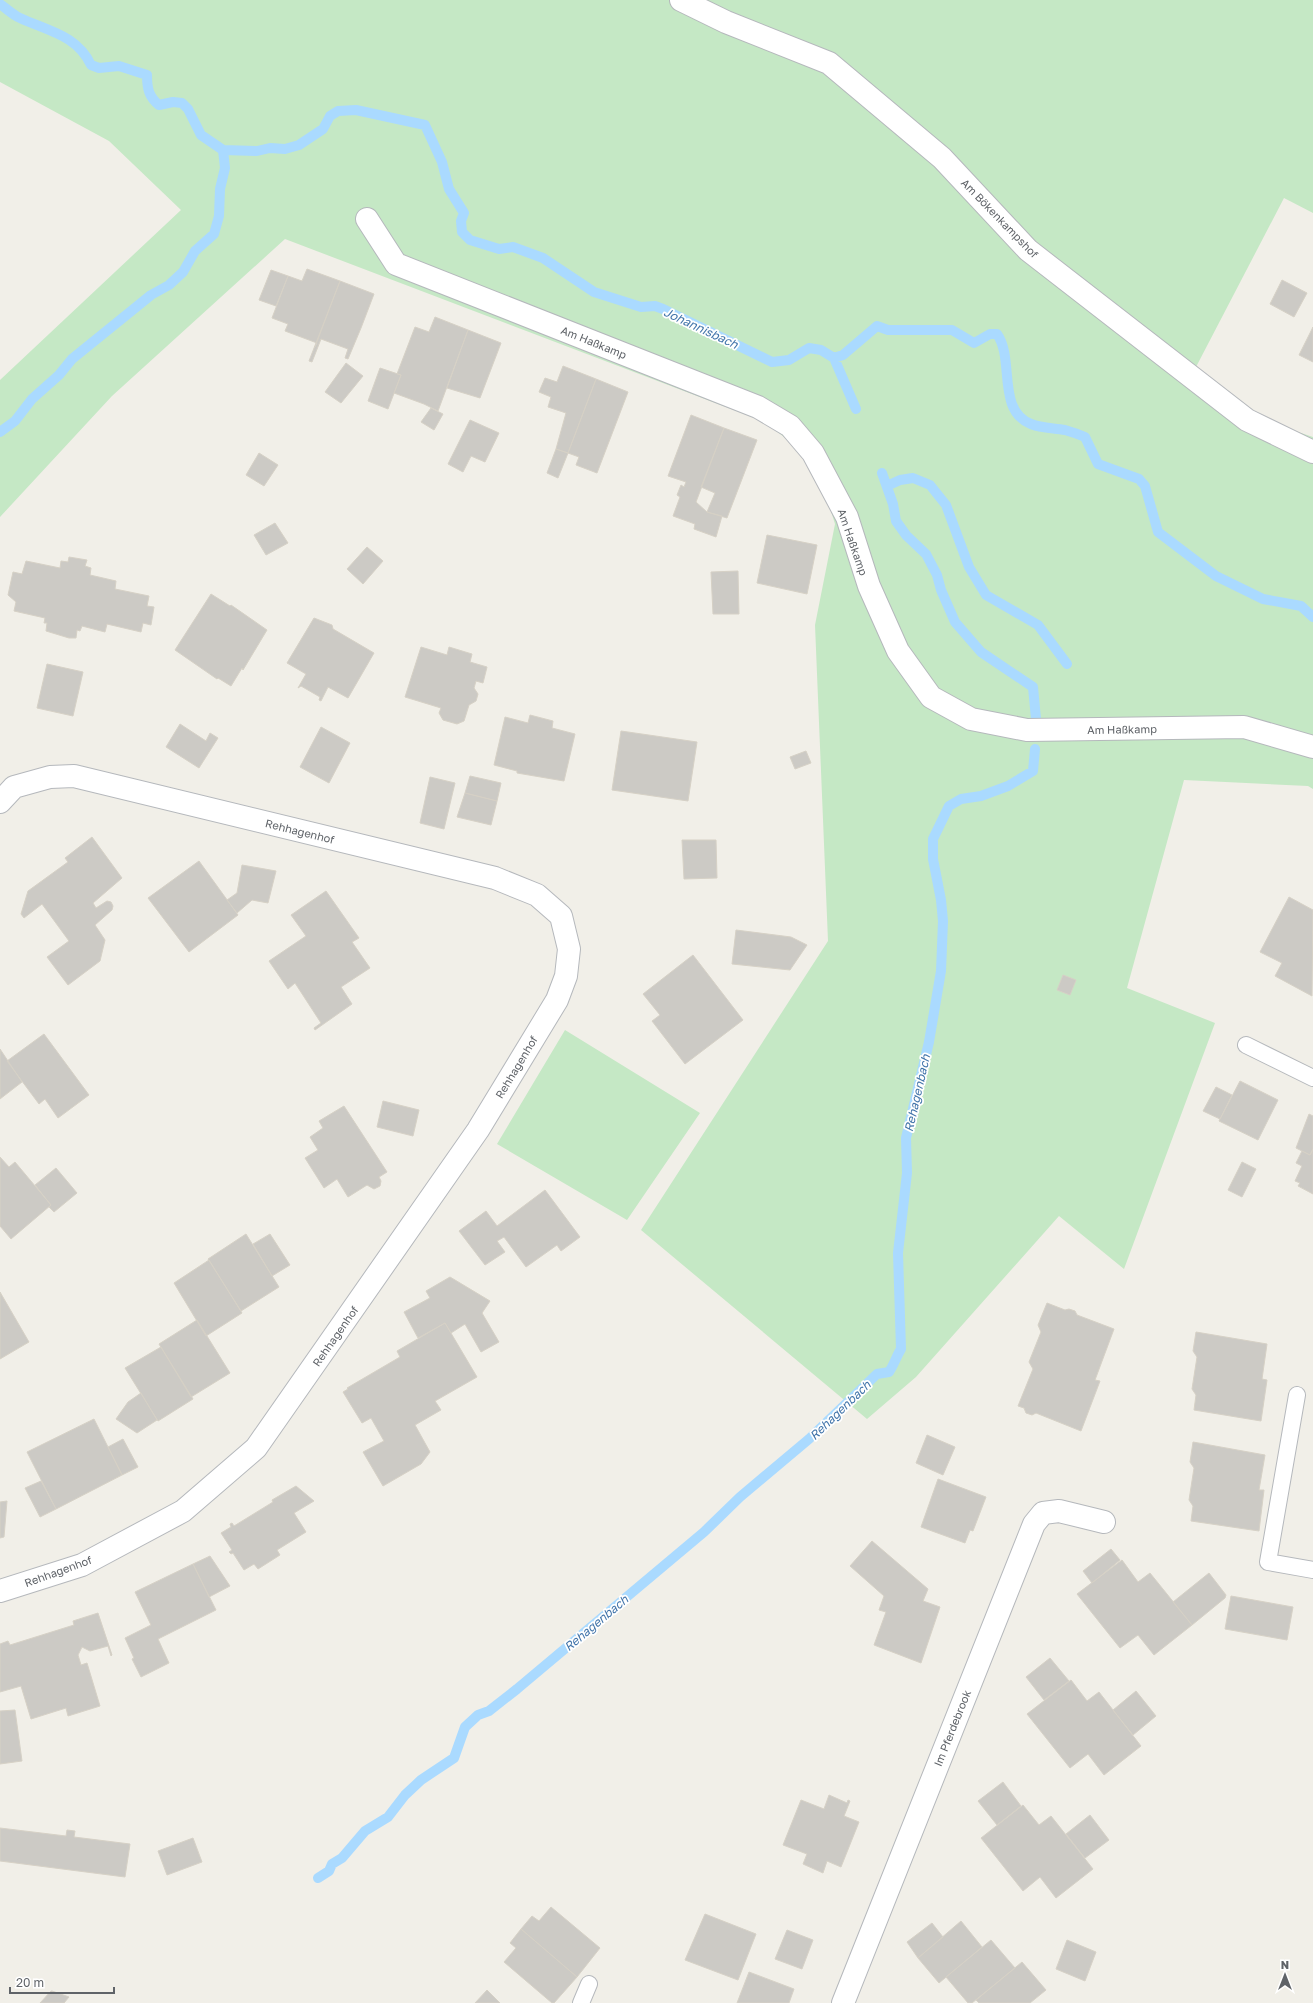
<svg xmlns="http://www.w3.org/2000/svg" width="1313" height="2003" font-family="'Golos Text',sans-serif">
  <rect width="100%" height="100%" fill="#f1efe8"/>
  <path fill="#c5e8c5" d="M0,0H1313V213L1284,198L1196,367L1242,406L1283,427L1313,437V789L1308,786L1184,780L1127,988L1215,1023L1124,1269L1059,1216L916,1377L867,1419L641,1230L828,941L815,625L835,524L825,492L794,445L765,422L285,239L112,396L0,517V380L181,210L109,141L0,82Z
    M565,1030L700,1113L627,1220L497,1144Z"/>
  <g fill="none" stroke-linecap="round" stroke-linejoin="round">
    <path stroke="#aadaff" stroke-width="10" d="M0,4C7,9 13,15 20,18C48,31 77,35 91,65L99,68L119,66L147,75C147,89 149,97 159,105L173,102L182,103L188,109L201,135L223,150L257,151L270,148L285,149L299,145L323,129L330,116L338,111L356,110L425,125L442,162L449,189L464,213L461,221L462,232L470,240L499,249L513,247L543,258L594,292L641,307L655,306L663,309L772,362L789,360L809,348L821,350L834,358L843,355L877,326L888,330H952L974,343L990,334H997C1015,359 996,410 1031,424C1041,428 1054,428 1065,430C1072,432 1078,434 1085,437L1098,464L1139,479L1145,486L1158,532L1216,576L1263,599L1301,606L1313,617
      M834,358L856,409
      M0,432L15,421L32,399L59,375L72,359L151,295L169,285L183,272L195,251L214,234L219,216L220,189L225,168L223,150
      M882,473L893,504L896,521L906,535L926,554L937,575L941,590L955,622L981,652L1033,687L1036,719
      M887,486L900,480L913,478L930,485L946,505L969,567L986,595L1038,625L1067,664
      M318,1878L329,1871L332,1864L342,1858L365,1831L388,1817L405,1795L421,1780L454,1758L465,1727L478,1715L489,1711L517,1689L704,1532L740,1497L809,1439L877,1374L889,1372C894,1365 896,1357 901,1349L898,1253L907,1173L906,1138L929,1042L941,971L943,921L941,900L933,859V839L949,806L961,799L981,796L1008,786L1033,771L1035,749"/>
  </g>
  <path fill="#cccac5" stroke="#d6d1c6" d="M307,269L340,281L315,347L317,343L285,331L288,324L272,318L288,276L302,281Z
    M271,270L288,276L276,306L259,300Z
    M1282,280L1307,293L1294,317L1270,304Z
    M340,281L374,294L361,328L348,359L345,358L348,349L321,339L312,362L309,361Z
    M435,317L468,330L438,411L424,404L394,393L401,375L397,374L415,327L429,332Z
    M1313,327V362L1299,355Z
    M468,330L501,343L480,398L447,388Z
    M346,363L363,376L341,403L325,392Z
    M563,366L596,379L568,453L556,449L566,413L548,407L551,397L539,392L545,378L557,382Z
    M380,368L401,375L388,409L368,401Z
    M596,379L628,392L597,473L576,465L579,457L568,453Z
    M431,408L443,414L434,430L421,422Z
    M691,415L724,428L696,502L707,512L722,516L716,537L694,529L695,524L673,516L680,497L677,495L681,485L684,487L686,482L668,476Z
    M470,420L499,433L485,462L471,456L463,472L448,464Z
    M724,428L757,440L727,518L707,512L715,493L701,487Z
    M556,449L568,453L558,478L547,473Z
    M259,453L278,465L264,486L246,475Z
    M275,523L288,543L266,555L254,535Z
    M767,535L817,545L807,594L757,583Z
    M367,547L383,561L363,584L347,569Z
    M69,557L87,560L85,566L91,568L90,575L116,581L115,589L149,596L147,606L154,607L151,625L143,623L141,632L107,624L105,632L82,626L80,631L77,630L76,638H69L46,631L47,623H44L45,618L14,611L16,602L8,595L13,572L22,574L26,561L60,568L61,561L68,562Z
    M738,571L739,614H713L711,572Z
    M211,594L230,606L231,605L267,630L243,670L242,668L231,686L218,678L217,679L175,650Z
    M314,618L332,625L333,629L374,653L348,698L328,687L321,701L319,700L320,697L301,686L298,688L306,674L287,663Z
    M421,647L447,655L449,647L472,654L470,662L487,667L483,683L476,681L474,688L478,694L476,701L469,705L464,721L457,724L443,720L439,713L441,708L405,697Z
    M47,664L83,672L73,716L37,708Z
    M530,715L553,721L552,728L575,734L564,781L517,773V771L494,765L505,717L528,723Z
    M180,724L206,741L210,733L218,738L199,768L166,747Z
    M321,727L350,743L329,783L300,767Z
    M621,731L697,742L688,801L612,790Z
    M806,751L811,763L795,769L790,757Z
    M470,776L501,783L497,801L465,793Z
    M430,777L455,783L444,829L420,823Z
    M465,793L497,801L491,825L457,817Z
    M92,837L122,878L93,903L96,908L107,901L111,902L113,906L112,910L95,925L105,940L100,961L68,985L47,957L69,941L42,904L24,918L21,914L28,891L68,862L65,858Z
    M682,840H716L717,878L684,879Z
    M199,861L238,915L189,952L148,898Z
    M242,865L276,871L268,903L252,900L237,913L227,900L237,893Z
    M326,891L359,938L352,942L370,968L341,987L352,1004L315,1030L314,1028L321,1023L295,983L288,989L269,961L306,936L291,915Z
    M1289,897L1313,910L1312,996L1275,976L1282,963L1260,952Z
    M736,930L791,937L807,945L790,970L732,964Z
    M693,955L743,1020L685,1064L652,1021L660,1015L643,994Z
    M1063,975L1076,980L1070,995L1057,990Z
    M44,1034L89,1095L58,1118L45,1099L39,1104L7,1061Z
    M0,1049L22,1082L0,1099Z
    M1240,1081L1278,1100L1258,1140L1219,1121Z
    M1216,1087L1232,1095L1220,1119L1203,1111Z
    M383,1101L419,1110L413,1136L377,1127Z
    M344,1106L387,1172L379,1177L381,1181L380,1186L374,1189L367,1185L348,1197L337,1179L324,1188L305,1158L318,1150L310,1137L323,1128L319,1121Z
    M1309,1114L1313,1116V1149L1310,1155L1296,1148Z
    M1313,1149V1194L1298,1186L1300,1183L1295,1181L1302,1166L1296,1163L1302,1151L1310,1155Z
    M0,1157L9,1167L15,1162L51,1205L11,1239L0,1226Z
    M1242,1162L1256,1169L1242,1197L1228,1190Z
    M56,1168L77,1193L54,1212L49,1207L51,1205L35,1185Z
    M545,1190L580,1237L561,1251L557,1245L526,1267L504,1237L497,1241L505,1252L485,1265L459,1231L486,1211L497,1226Z
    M246,1234L279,1287L241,1311L208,1259Z
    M270,1234L290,1265L272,1276L253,1244Z
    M209,1260L242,1313L206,1336L174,1283Z
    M450,1277L490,1301L482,1313L499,1342L481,1352L465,1324L451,1333L445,1323L418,1338L404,1312L430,1298L426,1291Z
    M0,1292L29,1342L0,1359Z
    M1047,1303L1065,1310L1069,1309L1075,1311L1077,1315L1114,1329L1095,1380L1100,1381L1081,1431L1036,1413L1032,1415L1026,1413L1024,1408L1018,1406L1033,1369L1029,1362L1041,1332L1038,1325Z
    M197,1320L230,1373L191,1397L159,1344Z
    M445,1323L477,1377L435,1401L441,1410L415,1425L430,1452L421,1464L383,1486L363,1452L384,1441L371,1418L362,1423L343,1392L348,1389L347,1388L400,1357L397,1351Z
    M1196,1332L1267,1344L1262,1379L1267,1380L1261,1421L1194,1410L1196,1395L1192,1389L1197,1357L1193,1351Z
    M161,1347L193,1399L158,1421L125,1368Z
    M141,1393L157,1420L137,1433L116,1419L128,1402Z
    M94,1419L122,1475L56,1509L27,1452Z
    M927,1435L955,1447L943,1475L916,1463Z
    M123,1439L138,1467L122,1475L108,1447Z
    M1193,1442L1265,1455L1259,1490H1264L1259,1531L1191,1521L1193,1506L1189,1500L1194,1468L1190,1462Z
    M938,1479L986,1497L973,1531L970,1530L965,1543L921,1527Z
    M41,1481L56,1509L40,1517L25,1488Z
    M296,1486L314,1501L294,1513L306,1532L277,1550L280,1555L258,1569L254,1564L244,1570L233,1553L231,1554L229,1552L232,1550L221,1533L231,1527L230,1524L232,1523L234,1526L273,1502L272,1500Z
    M7,1501L4,1537L0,1538V1502Z
    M872,1541L928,1589L923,1601L940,1607L921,1663L874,1645L886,1612L879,1610L884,1596L850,1566Z
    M1111,1549L1120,1560L1092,1583L1083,1571Z
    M210,1556L230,1586L209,1597L193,1564Z
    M1122,1560L1138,1582L1150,1573L1192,1625L1154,1655L1138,1635L1120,1648L1077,1594Z
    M193,1564L216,1610L158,1639L169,1663L141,1677L132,1659L134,1658L125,1638L151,1625L135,1592Z
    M1209,1573L1226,1595L1225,1598L1192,1625L1173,1602Z
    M1231,1596L1293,1607L1287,1640L1225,1629Z
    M98,1613L112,1655L111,1656L108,1646L90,1651L82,1647L78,1655L81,1665L87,1663L100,1706L68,1716L66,1708L31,1719L21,1686L0,1692V1644L8,1641L10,1645L74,1625L73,1621Z
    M1050,1658L1069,1681L1044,1700L1026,1677Z
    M1071,1680L1087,1701L1099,1692L1141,1746L1104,1775L1088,1754L1070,1768L1027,1714Z
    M1136,1691L1156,1716L1133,1735L1113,1710Z
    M15,1710L22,1761L0,1764V1711Z
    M1003,1782L1021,1806L997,1825L978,1801Z
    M829,1795L847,1803L848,1800L850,1801L844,1816L859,1822L841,1867L827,1861L823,1873L803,1864L807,1854L783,1845L801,1800L824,1809Z
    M1023,1805L1039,1825L1051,1816L1093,1869L1056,1898L1040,1877L1023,1891L981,1838Z
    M1090,1815L1109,1840L1085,1858L1066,1834Z
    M0,1828L66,1836L67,1830L75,1831L74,1837L130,1844L125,1877L0,1861Z
    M193,1838L202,1862L167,1875L158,1851Z
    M551,1907L600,1948L577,1977L521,1929L532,1916L539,1921Z
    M705,1914L756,1934L738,1980L685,1960Z
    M961,1921L982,1947L939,1983L918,1958Z
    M932,1923L943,1937L918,1958L907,1942Z
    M521,1929L577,1977L554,2003H552L504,1962L516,1948L510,1943Z
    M787,1930L813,1940L802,1969L775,1959Z
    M991,1940L1015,1968L972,2003H968L946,1977Z
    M1067,1940L1096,1952L1085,1981L1056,1969Z
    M1022,1962L1046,1990L1030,2003H979L976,2000Z
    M749,1972L794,1989L789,2003H737Z
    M487,1990L500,2003H475Z
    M51,1991H52L69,1997L64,2003H40Z"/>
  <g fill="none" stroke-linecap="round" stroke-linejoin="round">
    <defs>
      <path id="service" d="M1246,1045L1313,1078
        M1297,1395L1268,1562L1313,1570
        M581,2003L589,1984"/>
      <path id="minor" d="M681,0L726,22L829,63L942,158L1028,250L1247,420L1313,452
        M367,219L396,264L758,407L790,426L813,453L847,517L869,586L898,651L931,697L971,719L1027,730L1244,727L1313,747
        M0,802L14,787L50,777L74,776L495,878L537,895L561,916L569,949L566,976L557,1000L478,1130L256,1448L183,1511L82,1565L0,1591
        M843,2003L1034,1524L1043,1513L1059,1511L1104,1522"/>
    </defs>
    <use href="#service" stroke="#b5b8bc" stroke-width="18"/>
    <use href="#minor" stroke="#b5b8bc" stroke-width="24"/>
    <use href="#service" stroke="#fff" stroke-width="16"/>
    <use href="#minor" stroke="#fff" stroke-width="22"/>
  </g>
  <g text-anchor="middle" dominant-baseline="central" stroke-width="3.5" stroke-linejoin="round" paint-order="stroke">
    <g font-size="11" fill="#5f6368" stroke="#fff">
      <text transform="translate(1000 218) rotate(46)">Am Bökenkampshof</text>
      <text transform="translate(594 342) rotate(22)">Am Haßkamp</text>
      <text transform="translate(853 542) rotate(71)">Am Haßkamp</text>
      <text transform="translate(1122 729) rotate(-1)">Am Haßkamp</text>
      <text transform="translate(300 831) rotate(14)">Rehhagenhof</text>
      <text transform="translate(516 1067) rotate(-59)">Rehhagenhof</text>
      <text transform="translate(335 1336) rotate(-55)">Rehhagenhof</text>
      <text transform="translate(58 1571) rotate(-20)">Rehhagenhof</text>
      <text transform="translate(952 1728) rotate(-68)">Im Pferdebrook</text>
    </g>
    <g font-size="12" font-style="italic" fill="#4174aa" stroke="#fff">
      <text transform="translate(701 328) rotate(25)">Johannisbach</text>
      <text transform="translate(917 1093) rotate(-77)">Rehagenbach</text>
      <text transform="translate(840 1410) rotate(-44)">Rehagenbach</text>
      <text transform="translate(596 1623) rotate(-40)">Rehagenbach</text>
    </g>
  </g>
  <g transform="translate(1285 1975)" stroke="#ffffff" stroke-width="3" paint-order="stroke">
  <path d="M0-3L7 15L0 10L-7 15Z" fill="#5f6368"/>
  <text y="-6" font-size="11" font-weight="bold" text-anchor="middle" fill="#5f6368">N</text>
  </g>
  <path d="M10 1987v6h104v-6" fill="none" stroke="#5f6368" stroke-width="2"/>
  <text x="16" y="1987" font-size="12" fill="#5f6368" stroke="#ffffff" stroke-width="3" paint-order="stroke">20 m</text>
</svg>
